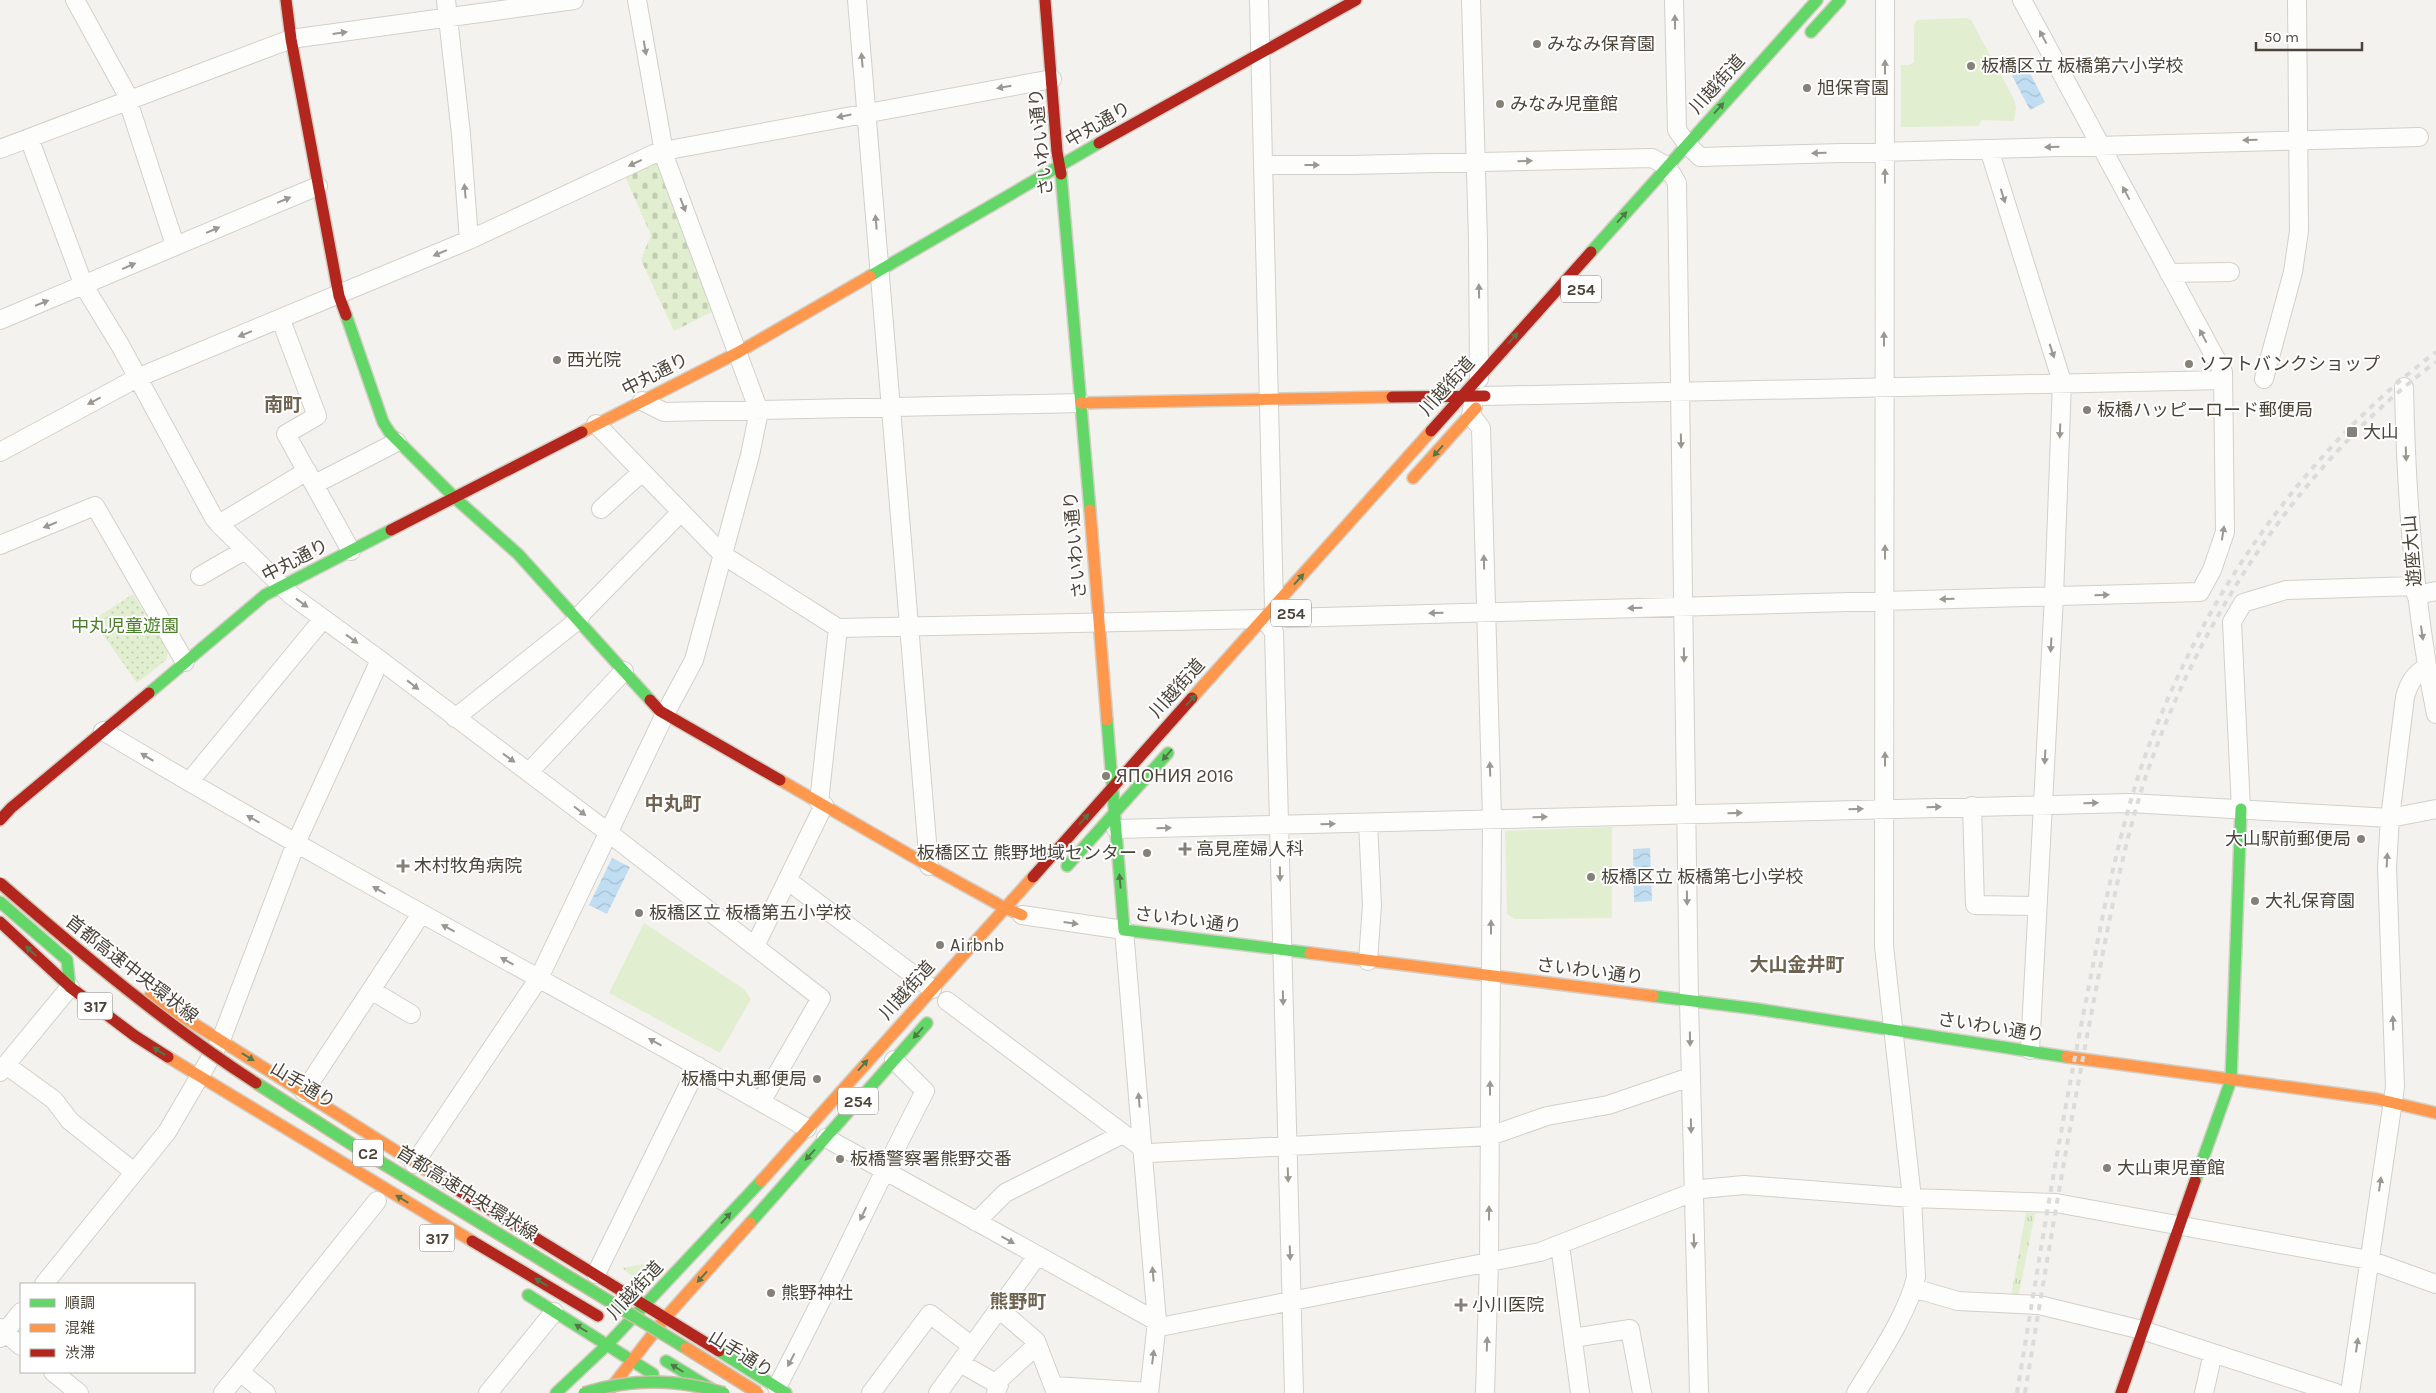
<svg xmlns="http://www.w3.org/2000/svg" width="2436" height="1393" font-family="Karla,'Noto Sans JP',sans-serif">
  <defs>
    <pattern id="grass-tufts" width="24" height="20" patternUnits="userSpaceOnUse" patternTransform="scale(1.25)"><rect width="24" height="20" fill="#e1eecf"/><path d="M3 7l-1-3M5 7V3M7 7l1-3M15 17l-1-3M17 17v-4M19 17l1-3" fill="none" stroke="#c3cdb2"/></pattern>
    <pattern id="cemetery-stones" width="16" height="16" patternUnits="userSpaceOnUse" patternTransform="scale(1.25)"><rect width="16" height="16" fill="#e1eecf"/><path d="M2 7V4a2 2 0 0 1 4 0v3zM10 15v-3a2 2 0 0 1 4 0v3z" fill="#c3cdb2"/></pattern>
    <pattern id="park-dots" width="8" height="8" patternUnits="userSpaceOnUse" patternTransform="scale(1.25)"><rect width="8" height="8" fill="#e1eecf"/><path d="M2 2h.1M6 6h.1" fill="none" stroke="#c3cdb2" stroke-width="1.8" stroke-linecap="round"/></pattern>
    <pattern id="water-waves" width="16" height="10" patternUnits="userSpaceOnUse" patternTransform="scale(1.25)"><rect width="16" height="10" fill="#c0ddf1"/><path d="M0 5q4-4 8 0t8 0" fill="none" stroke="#a6bfcf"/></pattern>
  </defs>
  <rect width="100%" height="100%" fill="#f4f2ee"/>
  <path fill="url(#grass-tufts)" d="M2026,1212L2035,1213L2018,1299L2011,1297Z
    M654,1262L658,1265C643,1288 641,1282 622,1268Z"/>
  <path fill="url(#cemetery-stones)" d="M658,159L716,310L674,331L641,260L651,235L624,174Z"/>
  <path fill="url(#park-dots)" d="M133,594L168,652L166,660L137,683L93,620Z"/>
  <path fill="#e1eecf" d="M1966,18L1971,20L2014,99L2016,108L2014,121L1982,120L1978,126L1901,127V65H1910L1914,62V25L1917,20Z
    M1612,827V918L1515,919L1507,914L1505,831Z
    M644,923L744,989L751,999L720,1053L609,993Z"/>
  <path fill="url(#water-waves)" d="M2021,56L2045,102L2030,110L2006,64Z
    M1650,848L1652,901L1634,902L1633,849Z
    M612,858L630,867L607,914L589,905Z"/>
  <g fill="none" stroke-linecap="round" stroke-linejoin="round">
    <defs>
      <path id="street" d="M75,0L130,100
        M446,0L461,134L469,240
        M857,0L929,866
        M1259,0L1274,607
        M1471,0L1478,240L1479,379
        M1674,0L1677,130L1687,144L1700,157L2419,137
        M128,101L175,245
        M29,138L84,286L120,345L214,518L219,524L291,595L380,660L609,833L821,998L761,1102
        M0,149L291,39L574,0
        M1989,149L2062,382L2054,596L2030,1050
        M1264,165H1350L1652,158L1667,166L1677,183L1689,1001L1699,1393
        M2169,273L2230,272
        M0,320L318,186
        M281,320L317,416L286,434L351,551
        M2264,379L2293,272L2299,231L2297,0
        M2404,387C2406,497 2414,606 2436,714
        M1485,396L2223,380
        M642,401L664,412L1081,403
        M1473,404L1471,415L1481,428L1492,818L1489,1262L1485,1393
        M596,424L723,555L838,628L1264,619L1274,632L1294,1393
        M0,452L137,378L469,240L658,152L1052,79
        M315,484L397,442
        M601,509L642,472
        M219,524L307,471
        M0,545L95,506L185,662
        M200,576L245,550
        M2416,595L2436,591
        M1287,618L2200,592L2212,570L2225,532L2223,372L2022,0
        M455,718L578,620L583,612L681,512
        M103,731C334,869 573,995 807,1128
        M529,772L624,671
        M189,782L323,619
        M819,802L838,628
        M1972,806L1975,905L2037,906
        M2241,809L2232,622L2243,603L2286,590L2415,586
        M1368,823L1372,905L1368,961
        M1116,829L2130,803L2390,818L2436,809
        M787,880L932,989
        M1022,915L1124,930L1157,1322L1149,1393
        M755,946L824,805
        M371,990L411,1014
        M947,1001L1149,1153L1490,1136L1547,1116L1608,1105L1690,1077
        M6,1065L54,1100L70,1121L134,1172
        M0,1072L70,987
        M304,1092L421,914
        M826,1138L1165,1326L1540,1252L1701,1189L1744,1185L1912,1198L2056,1203L2369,1260L2436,1284
        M414,1164L539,978L665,714L694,660L750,455L759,411L665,158L637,0
        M976,1222L1005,1193L1123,1134
        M1560,1245L1580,1393
        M596,1274L698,1066
        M44,1284L167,1132L221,1040L296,843L380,660
        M1913,1288L1958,1301L2039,1305L2142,1330L2336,1393
        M999,1309L1036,1341L1056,1393
        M0,1328L21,1346
        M0,1338L21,1312
        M1573,1338L1630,1329L1642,1393
        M960,1363L999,1385
        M53,1372L79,1393
        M240,1372L266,1393
        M1054,1386L1149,1392
        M777,1387C829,1289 874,1189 925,1091L894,1060
        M223,1393L377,1201
        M488,1393L554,1312
        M871,1393L930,1314L972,1346
        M938,1393L1037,1256
        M996,1393L1000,1379L1037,1345
        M1856,1393C1876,1360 1908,1314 1916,1277L1912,1198L1884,946L1885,0
        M2204,1393L2213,1353
        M2350,1393L2395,1087L2387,867L2390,818L2405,697C2409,683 2414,674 2427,667"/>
      <path id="fast" d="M1811,32L1840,0
        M1061,174L1090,510
        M1591,252L1817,0
        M870,276L1099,143
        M346,315L383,422L390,433L455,498L518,554L650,700
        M149,693L265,595L391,530
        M1107,720L1124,930L1310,953
        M1067,866L1168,753
        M0,902L67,960L70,987
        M1653,996L1757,1009L2067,1057
        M2195,1181L2231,1080L2241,809
        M750,1223L927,1023
        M528,1295L653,1374
        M719,1351L786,1393
        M666,1361L710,1388
        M556,1393L607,1345L761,1181"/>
      <path id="slow" d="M1081,403L1392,397
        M582,432L737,353L870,276
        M1413,478L1476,408
        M1090,510L1107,720
        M1192,698L1431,431
        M780,780L929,866L1005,908L1022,915
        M1310,953L1653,996
        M150,996L453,1187
        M168,1057L472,1241
        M2067,1057L2377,1099L2436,1113
        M761,1181L1033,877
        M607,1393L666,1317L750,1223"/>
      <path id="jam" d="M286,0L291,39L339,296L346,315
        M1045,0L1057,152L1061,174
        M1099,143L1356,0
        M1392,397L1485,396
        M1431,431L1591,252
        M391,530L582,432
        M650,700L660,711L780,780
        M0,820L11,808L149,693
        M1033,877L1192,698
        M0,922L70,987L135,1036L168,1057
        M453,1187L719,1351
        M472,1241L598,1316
        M2121,1393L2195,1181"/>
    </defs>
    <use href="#street" stroke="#d2d0cb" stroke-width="20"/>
    <use href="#fast" stroke="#d3cfc5" stroke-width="14"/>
    <use href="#slow" stroke="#d3cfc5" stroke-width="14"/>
    <use href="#jam" stroke="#d3cfc5" stroke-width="14"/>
    <use href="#street" stroke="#fdfdfc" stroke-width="18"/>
    <use href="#fast" stroke="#63d668" stroke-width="11"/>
    <use href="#slow" stroke="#ff974d" stroke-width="11"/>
    <use href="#jam" stroke="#b3261e" stroke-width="11"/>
    <path stroke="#dbdbda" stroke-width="4" stroke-dasharray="6 6" stroke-linecap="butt" d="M2017,1393C2038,1267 2058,1141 2083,1016C2100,930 2115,844 2143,762C2199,602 2301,454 2436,352
      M2025,1393C2045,1272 2065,1152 2088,1031C2104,949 2118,865 2143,785C2195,625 2300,463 2436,362"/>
    <defs>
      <path id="fast-bridge" d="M256,1083L364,1152L686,1348
        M584,1393C631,1378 676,1378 724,1393"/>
      <path id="slow-bridge" d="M686,1348L758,1393"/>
      <path id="jam-bridge" d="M0,883C82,954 165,1024 256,1083"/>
    </defs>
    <use href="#fast-bridge" stroke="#ccbfa9" stroke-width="14" stroke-linecap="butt"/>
    <use href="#slow-bridge" stroke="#ccbfa9" stroke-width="14" stroke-linecap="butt"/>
    <use href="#jam-bridge" stroke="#ccbfa9" stroke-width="14" stroke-linecap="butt"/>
    <use href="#fast-bridge" stroke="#63d668" stroke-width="11"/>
    <use href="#slow-bridge" stroke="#ff974d" stroke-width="11"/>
    <use href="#jam-bridge" stroke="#b3261e" stroke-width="11"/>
  </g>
  <defs><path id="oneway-solid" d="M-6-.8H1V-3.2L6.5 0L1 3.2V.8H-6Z" transform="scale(1.25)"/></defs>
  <g fill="#9b9791">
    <use href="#oneway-solid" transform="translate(1675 22) rotate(-91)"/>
    <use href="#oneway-solid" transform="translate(340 33) rotate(-8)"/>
    <use href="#oneway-solid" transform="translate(2043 37) rotate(-118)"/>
    <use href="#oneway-solid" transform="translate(645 48) rotate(80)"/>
    <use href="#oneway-solid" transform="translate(862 60) rotate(-95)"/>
    <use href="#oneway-solid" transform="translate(1885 67) rotate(-90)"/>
    <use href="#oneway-solid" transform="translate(1004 87) rotate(170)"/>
    <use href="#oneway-solid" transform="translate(844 116) rotate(169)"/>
    <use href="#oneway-solid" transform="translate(2250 140) rotate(178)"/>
    <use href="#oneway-solid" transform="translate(2052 147) rotate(178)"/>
    <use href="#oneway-solid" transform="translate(1819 153) rotate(178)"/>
    <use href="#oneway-solid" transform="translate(1525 161) rotate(-1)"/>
    <use href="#oneway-solid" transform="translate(635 163) rotate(155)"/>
    <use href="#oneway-solid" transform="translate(1312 165)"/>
    <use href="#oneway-solid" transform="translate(1885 176) rotate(-90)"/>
    <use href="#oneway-solid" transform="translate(465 191) rotate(-95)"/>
    <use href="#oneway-solid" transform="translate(2126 193) rotate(-118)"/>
    <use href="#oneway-solid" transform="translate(2003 196) rotate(73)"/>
    <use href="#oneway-solid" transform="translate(284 200) rotate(-23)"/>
    <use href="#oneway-solid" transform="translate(683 205) rotate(69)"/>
    <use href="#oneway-solid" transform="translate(876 222) rotate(-95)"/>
    <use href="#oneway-solid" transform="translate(213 230) rotate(-23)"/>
    <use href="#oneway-solid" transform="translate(440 253) rotate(157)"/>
    <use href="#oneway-solid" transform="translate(129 266) rotate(-24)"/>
    <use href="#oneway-solid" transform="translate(1479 291) rotate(-91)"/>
    <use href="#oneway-solid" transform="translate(42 303) rotate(-22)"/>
    <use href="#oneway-solid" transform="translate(245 334) rotate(158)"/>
    <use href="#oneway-solid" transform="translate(2203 336) rotate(-118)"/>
    <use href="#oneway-solid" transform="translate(1884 339) rotate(-90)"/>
    <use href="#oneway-solid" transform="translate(2052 351) rotate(72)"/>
    <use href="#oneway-solid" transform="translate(94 401) rotate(152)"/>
    <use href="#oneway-solid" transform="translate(2060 431) rotate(92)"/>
    <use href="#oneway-solid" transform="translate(1681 441) rotate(89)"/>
    <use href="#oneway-solid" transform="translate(2406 454) rotate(88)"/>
    <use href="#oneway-solid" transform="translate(50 525) rotate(158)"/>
    <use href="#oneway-solid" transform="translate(2223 533) rotate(-81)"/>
    <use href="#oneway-solid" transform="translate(1885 552) rotate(-90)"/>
    <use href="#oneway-solid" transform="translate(1484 562) rotate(-91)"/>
    <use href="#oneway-solid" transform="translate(2102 595) rotate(-2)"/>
    <use href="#oneway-solid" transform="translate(1947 599) rotate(178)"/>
    <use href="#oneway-solid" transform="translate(302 603) rotate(36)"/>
    <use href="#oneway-solid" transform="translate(1635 608) rotate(178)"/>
    <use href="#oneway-solid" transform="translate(1436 613) rotate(178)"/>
    <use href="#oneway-solid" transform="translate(2422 633) rotate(82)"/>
    <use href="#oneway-solid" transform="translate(352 639) rotate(36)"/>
    <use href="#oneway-solid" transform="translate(2051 645) rotate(93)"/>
    <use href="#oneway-solid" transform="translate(1684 655) rotate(89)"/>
    <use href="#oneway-solid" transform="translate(413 685) rotate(38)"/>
    <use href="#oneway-solid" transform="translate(147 757) rotate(-149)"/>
    <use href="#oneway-solid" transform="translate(2045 757) rotate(93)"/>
    <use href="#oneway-solid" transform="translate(509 758) rotate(36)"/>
    <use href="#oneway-solid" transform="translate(1885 759) rotate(-90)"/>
    <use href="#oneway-solid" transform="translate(1490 769) rotate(-92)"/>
    <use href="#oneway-solid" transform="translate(2091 803) rotate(-1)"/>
    <use href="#oneway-solid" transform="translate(1934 807) rotate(-1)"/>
    <use href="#oneway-solid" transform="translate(1856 809) rotate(-2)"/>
    <use href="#oneway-solid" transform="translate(580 811) rotate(37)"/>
    <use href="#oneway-solid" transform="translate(1735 813) rotate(-1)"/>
    <use href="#oneway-solid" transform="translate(1540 817) rotate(-1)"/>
    <use href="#oneway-solid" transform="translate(253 819) rotate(-151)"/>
    <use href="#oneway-solid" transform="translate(1328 824) rotate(-2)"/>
    <use href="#oneway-solid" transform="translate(1164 828) rotate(-2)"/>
    <use href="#oneway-solid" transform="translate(2387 860) rotate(-87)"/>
    <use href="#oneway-solid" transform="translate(1280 874) rotate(89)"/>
    <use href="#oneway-solid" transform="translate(379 890) rotate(-150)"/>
    <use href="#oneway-solid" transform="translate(1687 898) rotate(89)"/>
    <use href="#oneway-solid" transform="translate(1071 923) rotate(8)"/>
    <use href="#oneway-solid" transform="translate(1491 927) rotate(-90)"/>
    <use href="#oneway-solid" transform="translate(448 928) rotate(-152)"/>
    <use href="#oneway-solid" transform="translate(507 961) rotate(-151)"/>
    <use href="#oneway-solid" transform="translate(1283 998) rotate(89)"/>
    <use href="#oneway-solid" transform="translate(2393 1023) rotate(-92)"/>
    <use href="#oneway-solid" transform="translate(1690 1039) rotate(89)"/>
    <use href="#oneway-solid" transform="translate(655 1042) rotate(-151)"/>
    <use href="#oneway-solid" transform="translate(1490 1088) rotate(-90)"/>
    <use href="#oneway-solid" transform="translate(1139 1100) rotate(-95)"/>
    <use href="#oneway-solid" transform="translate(1691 1126) rotate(89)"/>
    <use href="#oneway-solid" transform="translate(1288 1175) rotate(88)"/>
    <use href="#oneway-solid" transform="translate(2380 1184) rotate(-82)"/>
    <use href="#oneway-solid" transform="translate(1489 1213) rotate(-90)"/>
    <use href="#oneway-solid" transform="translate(863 1214) rotate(115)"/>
    <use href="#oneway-solid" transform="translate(1008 1240) rotate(29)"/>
    <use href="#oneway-solid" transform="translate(1694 1241) rotate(88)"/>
    <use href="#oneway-solid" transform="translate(1290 1253) rotate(88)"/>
    <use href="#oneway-solid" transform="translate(1153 1274) rotate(-95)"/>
    <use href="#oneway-solid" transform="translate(1487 1344) rotate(-88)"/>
    <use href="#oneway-solid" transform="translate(2357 1345) rotate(-82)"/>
    <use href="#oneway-solid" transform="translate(1153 1357) rotate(-83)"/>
    <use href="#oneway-solid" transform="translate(791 1360) rotate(118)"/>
  </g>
  <g fill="#537749">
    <use href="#oneway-solid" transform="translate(1719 108) rotate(-48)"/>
    <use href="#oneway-solid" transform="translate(1622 217) rotate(-48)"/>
    <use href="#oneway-solid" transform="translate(1513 338) rotate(-48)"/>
    <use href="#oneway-solid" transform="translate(1438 451) rotate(132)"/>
    <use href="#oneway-solid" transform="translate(1299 579) rotate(-48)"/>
    <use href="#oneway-solid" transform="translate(1191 700) rotate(-48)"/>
    <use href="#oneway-solid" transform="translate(1167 755) rotate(131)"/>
    <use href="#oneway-solid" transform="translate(1084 819) rotate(-48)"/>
    <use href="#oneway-solid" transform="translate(1120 881) rotate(-95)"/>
    <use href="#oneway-solid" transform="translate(31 951) rotate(-137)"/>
    <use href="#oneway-solid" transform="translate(918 1033) rotate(132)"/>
    <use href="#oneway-solid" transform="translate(159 1051) rotate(-147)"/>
    <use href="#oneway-solid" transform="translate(248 1057) rotate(32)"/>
    <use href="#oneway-solid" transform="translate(863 1065) rotate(-48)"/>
    <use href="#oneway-solid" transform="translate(810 1155) rotate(132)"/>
    <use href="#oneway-solid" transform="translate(402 1199) rotate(-149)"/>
    <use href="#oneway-solid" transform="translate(726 1218) rotate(-47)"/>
    <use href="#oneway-solid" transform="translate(702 1277) rotate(132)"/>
    <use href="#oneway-solid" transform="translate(541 1282) rotate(-149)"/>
    <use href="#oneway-solid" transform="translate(581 1328) rotate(-148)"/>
    <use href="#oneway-solid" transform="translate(677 1368) rotate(-148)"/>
  </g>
  <g fill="#868178" stroke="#fff" stroke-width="2">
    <circle cx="1537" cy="44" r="5"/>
    <circle cx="1971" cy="66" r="5"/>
    <circle cx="1807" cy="88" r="5"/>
    <circle cx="1500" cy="104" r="5"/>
    <circle cx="557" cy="360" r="5"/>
    <circle cx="2189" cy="364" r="5"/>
    <circle cx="2087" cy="410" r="5"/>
    <rect x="2346" y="426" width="12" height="12" rx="2.5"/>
    <circle cx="1106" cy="776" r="5"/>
    <circle cx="2361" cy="839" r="5"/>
    <path d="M1182.5 841.5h5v5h5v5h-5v5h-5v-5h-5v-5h5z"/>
    <circle cx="1147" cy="853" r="5"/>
    <path d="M400.5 858.5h5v5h5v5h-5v5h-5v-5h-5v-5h5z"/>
    <circle cx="1591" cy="877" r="5"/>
    <circle cx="2255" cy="901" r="5"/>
    <circle cx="639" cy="913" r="5"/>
    <circle cx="940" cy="945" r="5"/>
    <circle cx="817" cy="1079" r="5"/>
    <circle cx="840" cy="1159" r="5"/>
    <circle cx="2107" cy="1168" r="5"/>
    <circle cx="771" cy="1293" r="5"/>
    <path d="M1458.5 1297.5h5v5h5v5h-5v5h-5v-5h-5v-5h5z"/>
  </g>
  <g text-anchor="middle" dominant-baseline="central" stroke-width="4" stroke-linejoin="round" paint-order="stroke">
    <g fill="#fff" stroke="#817c74" stroke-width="1">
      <rect x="1561" y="275.5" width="40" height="27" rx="4"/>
      <rect x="1271" y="599.5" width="40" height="27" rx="4"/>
      <rect x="77.5" y="992.5" width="35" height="27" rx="4"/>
      <rect x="838" y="1087.5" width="40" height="27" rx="4"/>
      <rect x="353" y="1139.5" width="30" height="27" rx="4"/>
      <rect x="419.5" y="1224.5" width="35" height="27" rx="4"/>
    </g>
    <g font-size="16" font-weight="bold" fill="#4b4439">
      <text x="1581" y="289">254</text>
      <text x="1291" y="613">254</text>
      <text x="95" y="1006">317</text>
      <text x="858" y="1101">254</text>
      <text x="368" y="1153">C2</text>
      <text x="437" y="1238">317</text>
    </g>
    <g font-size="18" fill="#4b4439" stroke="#fff" text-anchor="start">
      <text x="1547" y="44">みなみ保育園</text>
      <text x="1981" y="66">板橋区立 板橋第六小学校</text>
      <text x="1817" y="88">旭保育園</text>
      <text x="1510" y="104">みなみ児童館</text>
      <text x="567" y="360">西光院</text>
      <text x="2199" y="364">ソフトバンクショップ</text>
      <text x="2097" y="410">板橋ハッピーロード郵便局</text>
      <text x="2363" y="432">大山</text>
      <text x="1116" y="776">ЯПОНИЯ 2016</text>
      <text x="2351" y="839" text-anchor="end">大山駅前郵便局</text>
      <text x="1196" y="849">高見産婦人科</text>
      <text x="1137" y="853" text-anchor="end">板橋区立 熊野地域センター</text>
      <text x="414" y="866">木村牧角病院</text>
      <text x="1601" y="877">板橋区立 板橋第七小学校</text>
      <text x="2265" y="901">大礼保育園</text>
      <text x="649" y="913">板橋区立 板橋第五小学校</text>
      <text x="950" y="945">Airbnb</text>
      <text x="807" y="1079" text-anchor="end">板橋中丸郵便局</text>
      <text x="850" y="1159">板橋警察署熊野交番</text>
      <text x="2117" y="1168">大山東児童館</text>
      <text x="781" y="1293">熊野神社</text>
      <text x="1472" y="1305">小川医院</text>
    </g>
    <g font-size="18" fill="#4b4439" stroke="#fff">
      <text transform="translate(1717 84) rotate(-48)">川越街道</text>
      <text transform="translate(1098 124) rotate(-30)">中丸通り</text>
      <text transform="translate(1041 142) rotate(-96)">さいわい通り</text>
      <text transform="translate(655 374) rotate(-27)">中丸通り</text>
      <text transform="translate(1447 386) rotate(-48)">川越街道</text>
      <text transform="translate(1075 545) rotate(-95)">さいわい通り</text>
      <text transform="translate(2412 551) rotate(-95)">遊座大山</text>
      <text transform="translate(295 560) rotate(-27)">中丸通り</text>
      <text transform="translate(1177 688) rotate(-48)">川越街道</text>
      <text transform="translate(1188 920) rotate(7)">さいわい通り</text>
      <text transform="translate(132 969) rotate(38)">首都高速中央環状線</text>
      <text transform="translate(1590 971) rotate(7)">さいわい通り</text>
      <text transform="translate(907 990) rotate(-48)">川越街道</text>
      <text transform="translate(1991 1027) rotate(9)">さいわい通り</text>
      <text transform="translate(303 1085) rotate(31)">山手通り</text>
      <text transform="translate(467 1193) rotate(32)">首都高速中央環状線</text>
      <text transform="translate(635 1290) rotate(-47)">川越街道</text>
      <text transform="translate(741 1354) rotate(32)">山手通り</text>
    </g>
    <g font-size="18" fill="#4a7f2a" stroke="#fff">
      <text x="125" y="626">中丸児童遊園</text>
    </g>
    <g font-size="19" font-weight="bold" fill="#6e6250" stroke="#fff">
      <text x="283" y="405">南町</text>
      <text x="673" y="804">中丸町</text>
      <text x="1797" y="965">大山金井町</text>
      <text x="1018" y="1302">熊野町</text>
    </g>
  </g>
  <rect x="20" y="1283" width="175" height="90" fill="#ffffff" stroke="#b7b4b0"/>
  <rect x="30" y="1299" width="25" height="8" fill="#63d668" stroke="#b7b4b0"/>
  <text x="65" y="1308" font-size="15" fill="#4b4439">順調</text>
  <rect x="30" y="1324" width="25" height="8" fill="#ff974d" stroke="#b7b4b0"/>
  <text x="65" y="1333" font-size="15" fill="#4b4439">混雑</text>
  <rect x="30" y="1349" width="25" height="8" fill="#b3261e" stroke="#b7b4b0"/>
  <text x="65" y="1358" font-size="15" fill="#4b4439">渋滞</text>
  <path d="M2256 42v8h106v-8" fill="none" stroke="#4b4439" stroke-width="2.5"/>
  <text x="2264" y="42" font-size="15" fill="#4b4439" stroke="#ffffff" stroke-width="4" paint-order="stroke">50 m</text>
</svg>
